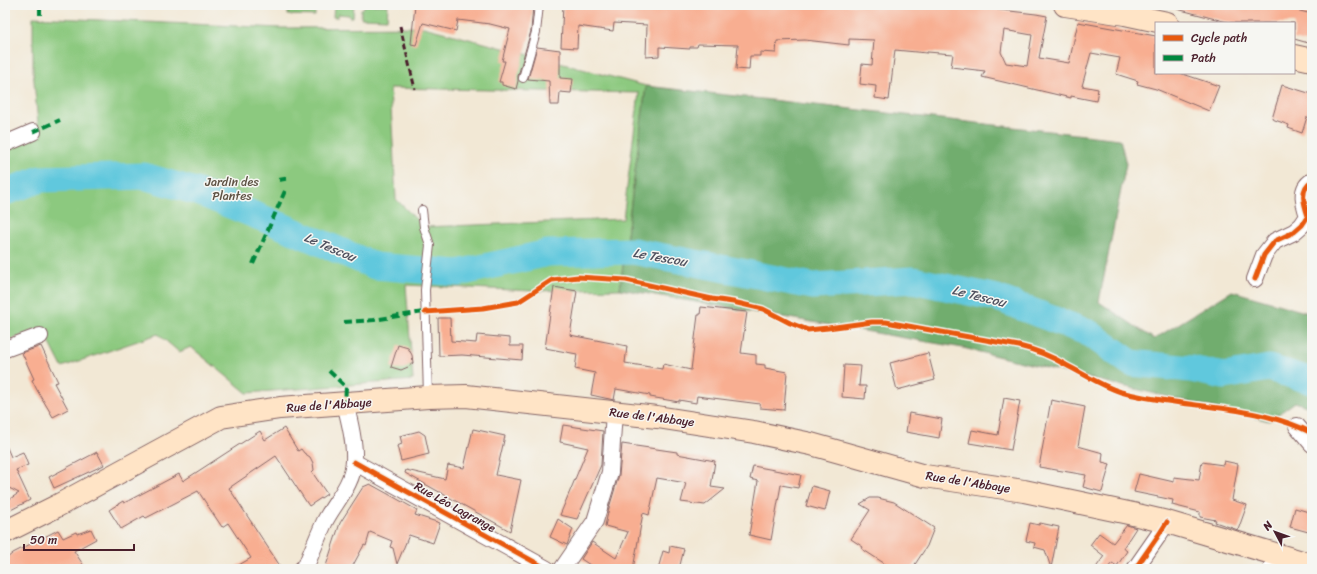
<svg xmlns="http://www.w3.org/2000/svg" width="1317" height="574" font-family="Sriracha,sans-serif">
  <rect width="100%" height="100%" fill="#f6f6f2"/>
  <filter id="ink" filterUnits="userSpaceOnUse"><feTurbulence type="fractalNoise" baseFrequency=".025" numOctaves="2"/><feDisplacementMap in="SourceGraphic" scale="8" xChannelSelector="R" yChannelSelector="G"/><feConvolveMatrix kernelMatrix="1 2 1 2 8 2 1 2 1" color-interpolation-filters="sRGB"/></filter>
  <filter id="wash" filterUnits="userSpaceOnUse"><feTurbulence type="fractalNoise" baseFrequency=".012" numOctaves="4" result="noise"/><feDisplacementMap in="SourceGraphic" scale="16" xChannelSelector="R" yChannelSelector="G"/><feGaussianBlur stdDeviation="0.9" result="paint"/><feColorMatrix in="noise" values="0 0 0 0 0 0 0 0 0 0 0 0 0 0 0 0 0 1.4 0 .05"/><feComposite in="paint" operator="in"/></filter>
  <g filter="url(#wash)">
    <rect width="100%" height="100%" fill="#f2e8d5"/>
    <path fill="#8cc97f" stroke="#6b7455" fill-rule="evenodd" d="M288,5H312V6L315,7V16L288,15Z
      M334,5H354L353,17H349V15L338,14V17H333Z
      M364,5H388L387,19L361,18V9L364,8Z
      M33,17L281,28L424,27L646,86L620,289L533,291L406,285L413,380L247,393L191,347L179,352L158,334L62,367L42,328L5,342V136L38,124L33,70ZM390,88L639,93L623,219L424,227L396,199Z"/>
    <path fill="#71ad6e" stroke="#5e664c" d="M646,86L1120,139L1126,164L1099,302L1154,339L1232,291L1312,314V408L1295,402L1269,421L963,348L620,289Z"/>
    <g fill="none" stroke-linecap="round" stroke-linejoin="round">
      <path stroke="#60c8dd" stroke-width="27" d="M5,192L41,179L144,176L198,192L282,226L375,266L458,273L548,253L633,251L813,286L913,280L997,298L1089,333L1131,363L1191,369L1224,376L1269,368L1312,381"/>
    </g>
    <g id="blocks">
      <path fill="#f8ae91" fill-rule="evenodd" d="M415,5H533L531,31L518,76V81L516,89L502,85V82H499L505,61H502L510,29L490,24L458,20L456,31L423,23L416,45L411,44Z
        M563,5H957L1036,14L1047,16L1039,58L1069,63L1078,22L1156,36V73H1180L1219,86L1209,111L1156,89L1137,84L1138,81L1116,74L1120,58L1091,53L1082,86L1098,89L1096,101L1071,96V98L982,77L985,71L951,67L953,54L927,52V53L895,50L889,100L875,98L876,86L860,84L862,64L872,65L874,40L849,39V45L805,40L777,41L776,53L760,52V56H750L749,70L736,69L738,45L698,44L697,47H690V49L659,47V56L646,57L647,25L614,23L613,31L578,26L577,48L561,47ZM1004,30L1032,35L1027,66L1006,63L1001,52Z
        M1178,5H1276L1312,14V44L1294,39V23H1231L1177,9Z
        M537,47L560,50V78L573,79L571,93L560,92L559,105H550L549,81L528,79Z
        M1282,85L1312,94V118L1307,117L1302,133L1288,128L1289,125L1272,119Z
        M554,287L577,291L570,335L627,346L625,363L662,369L663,364L691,370L698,315H700L701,307L747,312L741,353L756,355V364L765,365V368L787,372L784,410L760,408V404L697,396L696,403L679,400V402L650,397V395L616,389L614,400L591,395L595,373L575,369L577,354L545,348Z
        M438,318H450L451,341L476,343L477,335L510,338V346H523L522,360L462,355L439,356Z
        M398,345L408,348L412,355L413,363L408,367L401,370L391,367Z
        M41,346L58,382L54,383L68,409L53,417L37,390L32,380L34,379L22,353Z
        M928,353L935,380L897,390L890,363Z
        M844,365L861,366L859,386H866L865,399L842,397Z
        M1004,398L1020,401L1011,450L969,443L972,430L998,435Z
        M1051,400L1085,407L1078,446L1103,453L1102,462L1110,464L1102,492L1083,487L1086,475L1039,467Z
        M909,413L942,419L939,438L906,432Z
        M563,425L603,431L601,465L577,519L560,515L588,448L560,442Z
        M284,428L298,451L301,449L304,453L310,457L313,463L314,470L312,472L327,494L309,506L276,456L229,488L282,569H232L251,558L228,523L222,527L198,491L146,518L144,516L121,529L109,510L123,501L124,503L179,474L183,481L260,431L265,440Z
        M473,429L505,436L496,475L521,480L510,531L405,473L406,470L445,479L448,465L464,468Z
        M419,431L425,435L429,454L401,461L397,446L402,444L400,436Z
        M5,443L11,457L23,452L28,465L16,470L30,500L5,513V502L19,493L5,486Z
        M622,444L677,452V454L715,461L711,487L725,489L705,505L681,502L686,483L657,478L649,515L643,513L633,569H588L590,565L581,559L592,542L616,558L628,532L605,526L609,508L619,475Z
        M97,452L104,465L54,488L49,477Z
        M1224,461L1238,464L1232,500L1247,505L1238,530L1215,522L1216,520L1200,517V512L1172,505L1173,500L1134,492L1139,474L1174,482V477L1199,480L1202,462L1223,465Z
        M753,466L801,475L798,488L781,485L771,540L749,535L758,481L750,479Z
        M370,484L417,510L415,515L440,523L433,543L409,535L397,564L393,548L390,547L392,541L370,532L366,546L364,545L351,569H325L340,523L363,487Z
        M812,486L830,491L825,511L806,506Z
        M870,498H878L894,502L934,528L927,546L912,569H893L862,549L863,547L851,539L870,510L860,504Z
        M1295,508L1312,513V533L1290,527Z
        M558,519L573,529L567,545L550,537Z
        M1030,523L1039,525L1040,523L1059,527L1051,568L1045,550L1034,547L1035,543L1026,541Z
        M1127,525L1136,528L1123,548L1127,551L1117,566L1112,563L1107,569H1095L1104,556L1090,545L1099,533L1113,543Z
        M91,529L96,539L74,551L86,569H5V560L13,553L58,530L63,538L76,532L77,534Z
        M670,546L684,549L679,569H658L663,551L669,553Z"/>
    </g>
  </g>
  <g filter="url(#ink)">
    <use href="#blocks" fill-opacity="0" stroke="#856566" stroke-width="1"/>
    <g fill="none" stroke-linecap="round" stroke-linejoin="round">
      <defs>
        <path id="lane" d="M523,78L536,32L539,5
          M422,210L424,227L430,245L425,290L428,396"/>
        <path id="street" d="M5,144L33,132
          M1255,279L1264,255L1275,241L1294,232L1302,225L1308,216C1304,204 1299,189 1312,181
          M5,349L40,336
          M1297,426L1312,444
          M354,462L547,569
          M302,569L306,566C312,551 318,536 325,521C335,502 353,484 354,461C355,442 350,422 345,404
          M562,569L595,521L610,472L614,412
          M1135,569L1158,536L1167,522
          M1271,569L1280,555"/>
        <path id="secondary" d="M1065,5L1125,14L1167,23
          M1294,56L1312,60
          M5,532L57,506L221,417L280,408L428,397L466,396L657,417L754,432L811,444L925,476L1024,491L1133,514L1167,522L1312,565"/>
      </defs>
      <use href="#lane" stroke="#856566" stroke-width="10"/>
      <use href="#street" stroke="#856566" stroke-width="18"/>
      <use href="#secondary" stroke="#856566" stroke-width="24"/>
      <use href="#lane" stroke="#fff" stroke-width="8"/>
      <use href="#street" stroke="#fff" stroke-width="16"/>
      <use href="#secondary" stroke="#ffe4c6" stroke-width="22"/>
      <path stroke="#4a1f2b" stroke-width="3" stroke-dasharray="6 3" stroke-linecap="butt" d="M400,26L415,89"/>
      <path stroke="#00873e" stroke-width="4" stroke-dasharray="8 4" stroke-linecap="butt" d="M40,15V5
        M33,132L60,120
        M279,180L290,178
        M253,264L285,191
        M344,322L374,320L429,311
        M329,371L346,387L345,404"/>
      <defs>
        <path id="cycleway" d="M1255,279L1264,255L1275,241L1294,232L1302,225L1308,216C1304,204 1299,189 1312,181
          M425,312L483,308L518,302L552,280L578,277L626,280L712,299L733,302L763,309L790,323L808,330L828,328L872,322H886L1019,346C1036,350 1051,356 1066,365C1084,374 1101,386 1121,392C1184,409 1252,403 1312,433
          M354,462L547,569
          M1135,569L1158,536L1167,522"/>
      </defs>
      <use href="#cycleway" stroke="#f6f6f2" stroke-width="8"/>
      <use href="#cycleway" stroke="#e8590c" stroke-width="5"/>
    </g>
  </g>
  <g text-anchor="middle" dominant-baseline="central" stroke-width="3" stroke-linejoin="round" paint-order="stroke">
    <g font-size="12" fill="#5e5244" stroke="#f6f6f2">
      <text x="232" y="182">Jardin des<tspan x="232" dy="14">Plantes</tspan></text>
    </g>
    <g font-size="12" fill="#4a1f2b" stroke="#f6f6f2">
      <text transform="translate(329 405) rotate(-4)">Rue de l'Abbaye</text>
      <text transform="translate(652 417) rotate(7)">Rue de l'Abbaye</text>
      <text transform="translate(968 482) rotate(9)">Rue de l'Abbaye</text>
      <text transform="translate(455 507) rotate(29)">Rue Léo Lagrange</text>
    </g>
    <g font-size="13" font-style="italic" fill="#515260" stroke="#f6f6f2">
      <text transform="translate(330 247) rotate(23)">Le Tescou</text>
      <text transform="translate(660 257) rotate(10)">Le Tescou</text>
      <text transform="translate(979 296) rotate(14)">Le Tescou</text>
    </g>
  </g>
  <rect width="1317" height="574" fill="none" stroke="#f6f6f2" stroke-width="20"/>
  <rect x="1155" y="22" width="140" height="52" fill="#f6f6f2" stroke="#b1a0a2"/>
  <rect x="1163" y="35" width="20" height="6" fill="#e8590c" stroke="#b1a0a2"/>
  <text x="1191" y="42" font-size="12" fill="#4a1f2b">Cycle path</text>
  <rect x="1163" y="55" width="20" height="6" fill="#00873e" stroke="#b1a0a2"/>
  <text x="1191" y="62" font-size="12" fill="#4a1f2b">Path</text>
  <g transform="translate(1275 532) rotate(311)" stroke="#f6f6f2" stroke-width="3" paint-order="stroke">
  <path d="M0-3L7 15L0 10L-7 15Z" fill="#4a1f2b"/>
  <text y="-6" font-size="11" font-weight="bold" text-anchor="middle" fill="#4a1f2b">N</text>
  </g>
  <path d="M24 544v6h110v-6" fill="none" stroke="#4a1f2b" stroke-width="2"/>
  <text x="30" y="544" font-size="12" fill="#4a1f2b" stroke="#f6f6f2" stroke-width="3" paint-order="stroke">50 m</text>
</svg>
